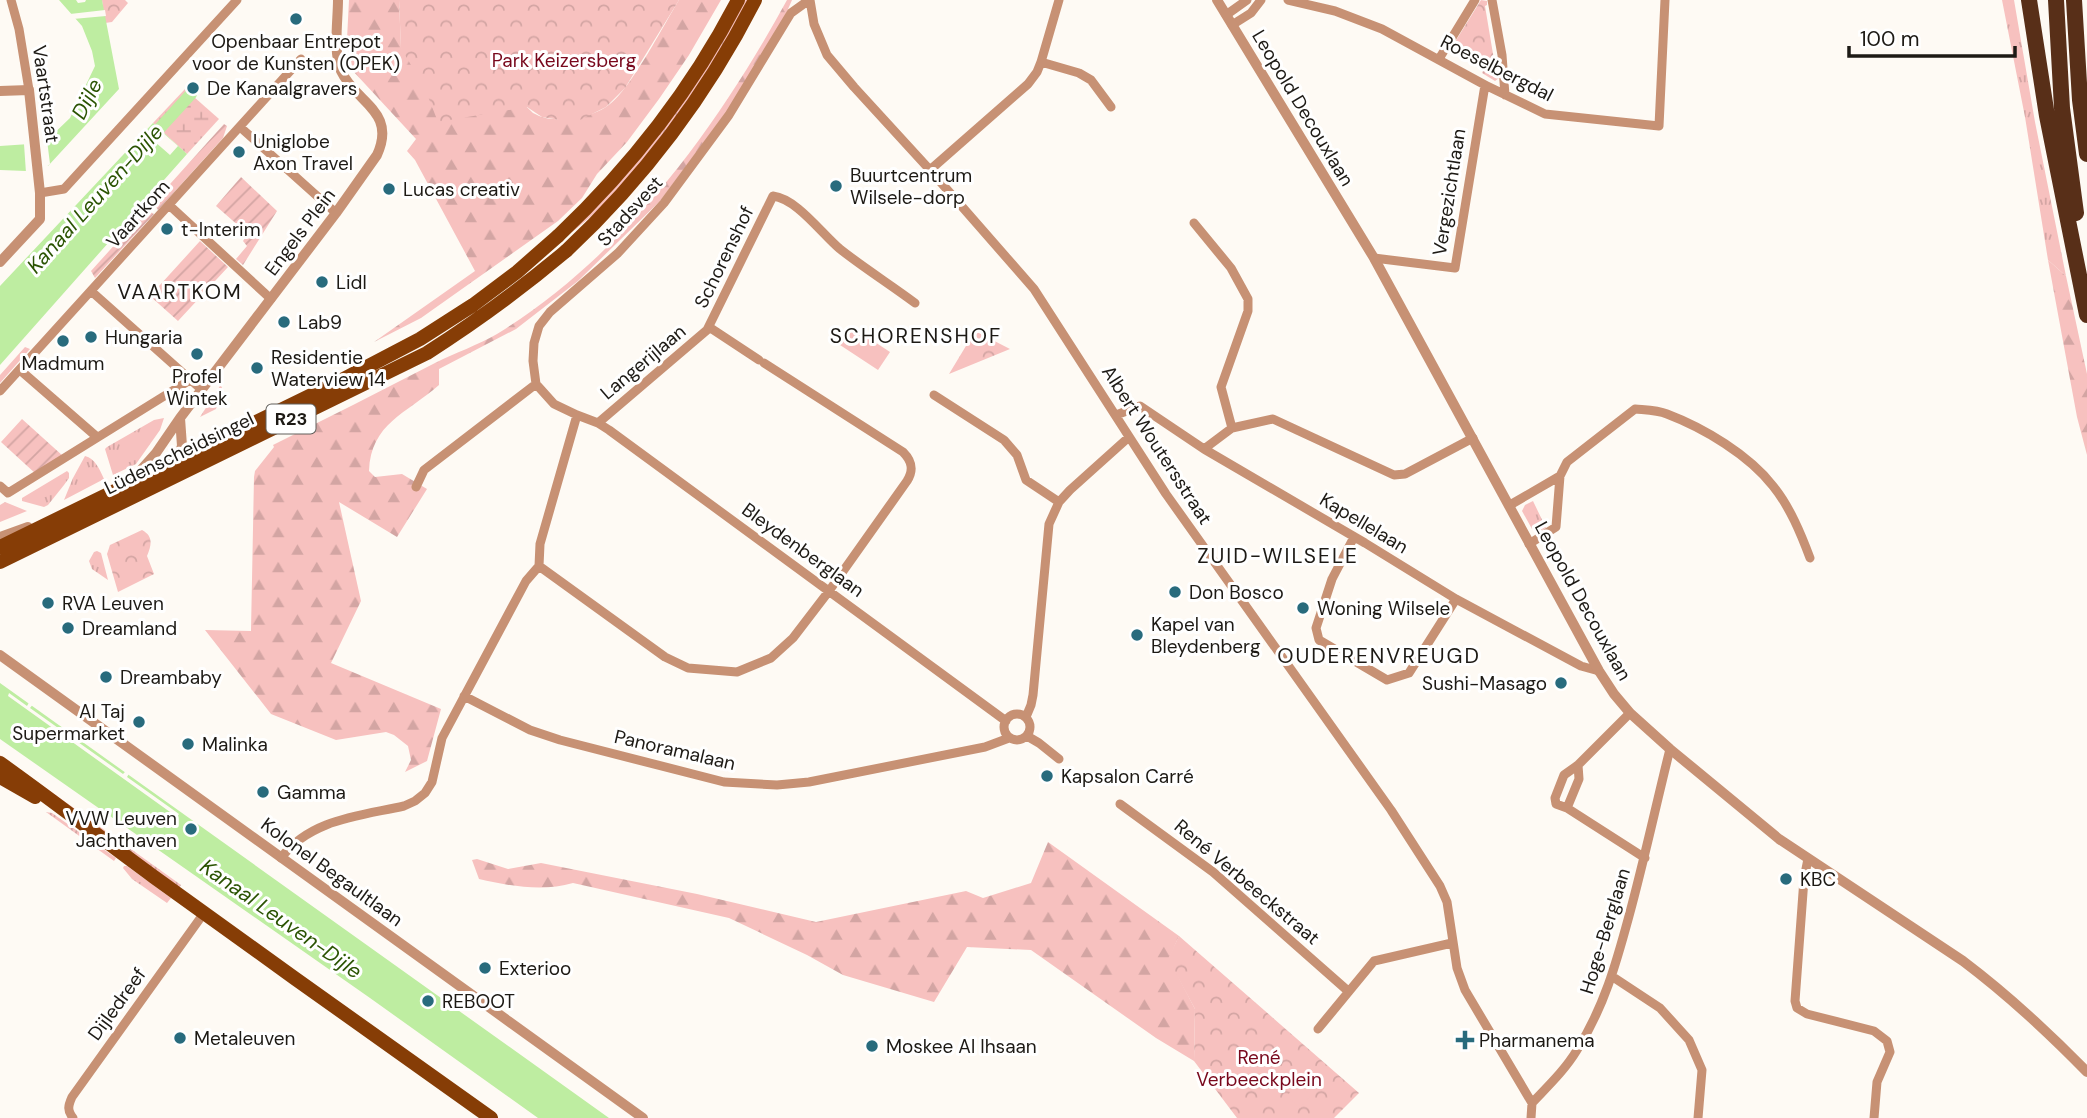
<svg xmlns="http://www.w3.org/2000/svg" width="2087" height="1118" font-family="'DM Sans',sans-serif">
  <defs>
    <pattern id="grass-tufts" width="24" height="20" patternUnits="userSpaceOnUse" patternTransform="scale(1.75)"><rect width="24" height="20" fill="#f7c1bf"/><path d="M3 7l-1-3M5 7V3M7 7l1-3M15 17l-1-3M17 17v-4M19 17l1-3" fill="none" stroke="#d3a5a3"/></pattern>
    <pattern id="forest-firs" width="22" height="20" patternUnits="userSpaceOnUse" patternTransform="scale(1.75)"><rect width="22" height="20" fill="#f7c1bf"/><path d="M5 1l3.5 6h-7zM16 11l3.5 6h-7z" fill="#d3a5a3"/></pattern>
    <pattern id="wetland-marsh" width="20" height="14" patternUnits="userSpaceOnUse" patternTransform="scale(1.75)"><rect width="20" height="14" fill="#f7c1bf"/><path d="M1 5h8M5 5V1M11 12h8M15 12V8" fill="none" stroke="#d3a5a3"/></pattern>
    <pattern id="park-crowns" width="20" height="18" patternUnits="userSpaceOnUse" patternTransform="scale(1.75)"><rect width="20" height="18" fill="#f7c1bf"/><path d="M2 6a3 3 0 1 1 6 0M12 15a3 3 0 1 1 6 0" fill="none" stroke="#d3a5a3"/></pattern>
    <pattern id="garden-furrows" width="10" height="10" patternUnits="userSpaceOnUse" patternTransform="scale(1.75)"><rect width="10" height="10" fill="#f7c1bf"/><path d="M-1 1l2-2M0 10L10 0M9 11l2-2" fill="none" stroke="#d3a5a3"/></pattern>
  </defs>
  <rect width="100%" height="100%" fill="#fefaf4"/>
  <path fill="url(#grass-tufts)" d="M745,0H749C707,78 642,179 571,233L606,197L729,30Z
    M2002,0H2014L2035,122L2066,276L2048,260L2025,117Z
    M220,386L222,387L216,409L200,417Z
    M164,418L160,430L136,464L113,475L105,449L107,447L154,420Z
    M85,456C95,458 100,470 104,479L64,500L73,478Z
    M67,471L69,473V478L64,485L48,505L44,507L22,501V498Z
    M1533,501L1546,528L1540,531L1532,529L1522,511L1525,505Z
    M5,502L27,511L0,522V505Z
    M97,551L101,553L108,580L92,569L89,561L94,552Z
    M0,755L181,885L179,888L0,758Z
    M46,812L52,813L116,858L114,861Z
    M124,866H127L171,898L167,903L132,879L123,868Z"/>
  <path fill="url(#forest-firs)" d="M349,0H399L401,48L475,57L533,113C546,120 556,120 570,118C583,117 595,114 606,107C629,93 663,26 679,0H721L689,55L659,99L627,142L597,174L582,198L558,221L421,318L374,342L475,271L415,160L407,151L416,139L353,71L347,39Z
    M787,0H792L785,16L736,99L661,200L578,281L516,329L439,369V385C406,414 371,423 369,471L375,477L402,474L427,489L397,537L339,502L361,601L331,663L441,709L427,761L405,772L411,760L408,746L394,735L386,732L336,740L271,714L205,630L251,631L254,477L255,471L274,447L273,445C327,418 381,391 435,363C455,353 478,345 497,334C624,256 717,128 787,0Z
    M2048,260L2066,276L2087,374V455L2077,417Z
    M1048,842L1179,936L1169,959L1195,1009L1194,1061L1156,1038L1031,950L967,947L934,1002L843,975L807,955L729,918L573,883C543,892 509,886 479,879L472,860L477,859L508,869L541,863L697,894L816,922L966,891L983,898L1031,883Z"/>
  <path fill="url(#wetland-marsh)" d="M185,89L219,119L187,154L153,123Z"/>
  <path fill="url(#park-crowns)" d="M102,0H125L128,3L112,22L105,23Z
    M399,0H679L625,88L606,107L580,120L566,121L542,117L527,107L438,122L425,89L401,48Z
    M1481,0L1487,1V5L1485,6L1496,72H1499V78L1495,81L1482,73L1484,69L1450,50Z
    M975,331L1010,349L949,374Z
    M142,530C153,536 152,544 147,556L154,574L118,592L107,554L110,545Z
    M1179,936L1359,1093L1334,1118H1237L1194,1061L1195,1009L1168,959Z"/>
  <path fill="url(#garden-furrows)" d="M224,124L227,126L223,138L158,210L153,203Z
    M241,177L277,211L243,265L236,259L247,246L243,241L248,234L216,206Z
    M146,210L154,214L95,278L91,271Z
    M200,241L228,267L178,321L150,296Z
    M25,347L30,349L0,383V375Z
    M22,419L63,456L36,474L1,442Z"/>
  <path fill="#f7c1bf" d="M852,327L890,352L878,370L840,345Z
    M1298,1083L1311,1095L1300,1108L1287,1096Z"/>
  <path fill="#beeda1" d="M59,0H76L78,3L85,2L86,0H102L119,89L48,166L27,164L26,171L0,170V146L44,143L70,118L95,66L92,51L82,26Z
    M153,123L187,154L0,365V286Z
    M0,683L609,1118H538L370,998L0,739Z"/>
  <path fill="#fefaf4" d="M105,10L106,16L73,19L71,17L70,14Z
    M162,132L178,146L170,155L154,141Z
    M47,140L50,164L39,173H26L24,144Z
    M9,693L27,706L30,701L34,703L30,708L123,774L127,770L130,772L127,777L179,814L177,817L8,696Z"/>
  <g fill="none" stroke-linecap="round" stroke-linejoin="round">
    <path stroke="#beeda1" stroke-width="12" d="M148,141L191,94"/>
    <path stroke="#c79174" stroke-width="9" d="M11,0L19,29L29,90
      M809,0L791,13L729,115L664,203L618,253L550,312L539,326L534,343L533,361L536,384L554,404L577,415L598,423L609,430L1006,721
      M810,0L814,24L827,55L854,87L930,170L1034,289L1166,494L1391,810L1440,886L1447,902L1457,968L1465,990L1532,1103L1531,1118
      M1288,0L1335,11L1382,29L1485,85L1545,114L1659,126L1665,0
      M1492,0L1502,55L1505,95
      M1226,15L1247,0
      M1232,25L1251,13L1261,0
      M1439,59L1475,0
      M1041,62L1059,0
      M240,127L336,213
      M930,170L1028,84L1037,72L1041,62L1079,73L1091,80L1111,107
      M40,193L64,189L237,0
      M169,205L271,299
      M1194,223L1231,268L1248,299V311L1221,387L1232,428
      M1374,258L1455,268L1485,85
      M91,291L202,390
      M709,327L759,360
      M20,370L97,437
      M0,391L301,59
      M934,395L1004,440L1017,455L1026,480L1059,502
      M1116,415L1140,406L1204,449L1365,543L1456,599L1581,666L1599,671
      M598,423L707,330L773,196C797,199 821,233 840,249C864,268 891,285 915,303
      M1204,449L1232,428L1273,419L1394,475L1405,474L1473,438
      M0,486L8,493L190,380
      M416,487L424,470L536,384
      M1510,505L1560,476L1567,462L1635,409C1645,410 1657,410 1667,414C1704,428 1749,455 1773,486C1790,507 1801,534 1810,558
      M1354,537L1332,579L1316,628L1319,640L1387,680L1409,673L1456,599
      M1529,544L1556,527L1560,476
      M539,566L665,657L688,668L737,672L771,658L793,638L829,591L907,481C914,470 912,461 903,452L764,363
      M464,696L530,730L560,740L724,782L777,785L809,782L985,747L1009,738
      M1630,713L1578,765L1564,775L1555,798L1556,804L1567,808L1645,858
      M1004 727a13 13 0 1 1 26 0a13 13 0 1 1-26 0Z
      M1026,717L1031,705L1033,695L1049,524L1059,502L1070,490L1129,437
      M1027,736L1039,743L1059,759
      M1120,804L1213,872L1348,991
      M1567,808L1579,779L1578,765
      M281,858C310,819 360,816 404,806L415,801L425,793L432,782L442,738L526,581L539,566L540,544L577,415
      M1808,859L1804,879L1795,1001L1797,1008L1807,1014L1874,1031L1887,1041L1890,1052L1877,1082L1874,1118
      M1613,977L1660,1008L1689,1040L1702,1070L1698,1118
      M1318,1029L1374,961L1452,943
      M1532,1103C1548,1086 1565,1070 1577,1050C1604,1007 1616,964 1629,916C1644,861 1656,805 1670,749
      M73,1118C67,1110 68,1106 72,1097L204,913"/>
    <path stroke="#c79174" stroke-width="10" d="M1217,0L1374,258L1599,671L1614,694L1630,713L1670,749L1779,839L1963,961C2008,995 2048,1032 2087,1072
      M0,91L29,90L40,193V219L0,262
      M176,463L182,446L180,418
      M132,480L156,453L180,418L336,213L377,155C397,111 356,103 341,71C333,53 338,20 338,0
      M0,537L28,527
      M0,655L643,1118"/>
    <path stroke="#863d06" stroke-width="14" d="M558,236C631,167 692,89 738,0
      M566,251C643,179 707,94 755,0
      M0,763C52,800 102,839 154,877C266,958 378,1038 491,1118
      M0,777L35,797"/>
    <path stroke="#582f18" stroke-width="16" d="M2029,0L2047,116L2087,315
      M2056,0L2062,108L2076,213
      M2074,0L2080,100L2087,154"/>
    <path stroke="#863d06" stroke-width="14" d="M0,547L338,382L420,339L473,305L517,272L558,236
      M0,562L427,353C477,321 521,289 566,251"/>
  </g>
  <g fill="#286b7d" stroke="#fff" stroke-width="2.5">
    <circle cx="296" cy="19" r="7"/>
    <circle cx="193" cy="88" r="7"/>
    <circle cx="239" cy="152" r="7"/>
    <circle cx="836" cy="186" r="7"/>
    <circle cx="389" cy="189" r="7"/>
    <circle cx="167" cy="229" r="7"/>
    <circle cx="322" cy="282" r="7"/>
    <circle cx="284" cy="322" r="7"/>
    <circle cx="91" cy="337" r="7"/>
    <circle cx="63" cy="341" r="7"/>
    <circle cx="197" cy="354" r="7"/>
    <circle cx="257" cy="368" r="7"/>
    <circle cx="1175" cy="592" r="7"/>
    <circle cx="48" cy="603" r="7"/>
    <circle cx="1303" cy="608" r="7"/>
    <circle cx="68" cy="628" r="7"/>
    <circle cx="1137" cy="635" r="7"/>
    <circle cx="106" cy="677" r="7"/>
    <circle cx="1561" cy="683" r="7"/>
    <circle cx="139" cy="722" r="7"/>
    <circle cx="188" cy="744" r="7"/>
    <circle cx="1047" cy="776" r="7"/>
    <circle cx="263" cy="792" r="7"/>
    <circle cx="191" cy="829" r="7"/>
    <circle cx="1786" cy="879" r="7"/>
    <circle cx="485" cy="968" r="7"/>
    <circle cx="428" cy="1001" r="7"/>
    <circle cx="180" cy="1038" r="7"/>
    <path d="M1461.5 1029.5h7v7h7v7h-7v7h-7v-7h-7v-7h7z"/>
    <circle cx="872" cy="1046" r="7"/>
  </g>
  <g text-anchor="middle" dominant-baseline="central" stroke-width="6" stroke-linejoin="round" paint-order="stroke">
    <rect fill="#fff" stroke="#615f5b" stroke-width="2" x="266.5" y="404.5" width="49" height="29" rx="5"/>
    <g font-size="18" font-weight="bold" fill="#1d1a15">
      <text x="291" y="419">R23</text>
    </g>
    <g font-size="19" fill="#1d1a15" stroke="#fff" text-anchor="start">
      <text x="296" y="41" text-anchor="middle">Openbaar Entrepot<tspan x="296" dy="22">voor de Kunsten (OPEK)</tspan></text>
      <text x="207" y="88">De Kanaalgravers</text>
      <text x="253" y="141">Uniglobe<tspan x="253" dy="22">Axon Travel</tspan></text>
      <text x="850" y="175">Buurtcentrum<tspan x="850" dy="22">Wilsele-dorp</tspan></text>
      <text x="403" y="189">Lucas creativ</text>
      <text x="181" y="229">t-Interim</text>
      <text x="336" y="282">Lidl</text>
      <text x="298" y="322">Lab9</text>
      <text x="105" y="337">Hungaria</text>
      <text x="271" y="357">Residentie<tspan x="271" dy="22">Waterview 14</tspan></text>
      <text x="63" y="363" text-anchor="middle">Madmum</text>
      <text x="197" y="376" text-anchor="middle">Profel<tspan x="197" dy="22">Wintek</tspan></text>
      <text x="1189" y="592">Don Bosco</text>
      <text x="62" y="603">RVA Leuven</text>
      <text x="1317" y="608">Woning Wilsele</text>
      <text x="1151" y="624">Kapel van<tspan x="1151" dy="22">Bleydenberg</tspan></text>
      <text x="82" y="628">Dreamland</text>
      <text x="120" y="677">Dreambaby</text>
      <text x="1547" y="683" text-anchor="end">Sushi-Masago</text>
      <text x="125" y="711" text-anchor="end">Al Taj<tspan x="125" dy="22">Supermarket</tspan></text>
      <text x="202" y="744">Malinka</text>
      <text x="1061" y="776">Kapsalon Carré</text>
      <text x="277" y="792">Gamma</text>
      <text x="177" y="818" text-anchor="end">VVW Leuven<tspan x="177" dy="22">Jachthaven</tspan></text>
      <text x="1800" y="879">KBC</text>
      <text x="499" y="968">Exterioo</text>
      <text x="442" y="1001">REBOOT</text>
      <text x="194" y="1038">Metaleuven</text>
      <text x="1479" y="1040">Pharmanema</text>
      <text x="886" y="1046">Moskee Al Ihsaan</text>
    </g>
    <g font-size="19" fill="#78081c" stroke="#fff">
      <text x="564" y="60">Park Keizersberg</text>
      <text x="1259" y="1057">René<tspan x="1259" dy="22">Verbeeckplein</tspan></text>
    </g>
    <g font-size="19" fill="#1d1a15" stroke="#fff">
      <text transform="translate(1497 68) rotate(27)">Roeselbergdal</text>
      <text transform="translate(46 94) rotate(82)">Vaartstraat</text>
      <text transform="translate(1303 108) rotate(59)">Leopold Decouxlaan</text>
      <text transform="translate(1449 192) rotate(-81)">Vergezichtlaan</text>
      <text transform="translate(630 211) rotate(-48)">Stadsvest</text>
      <text transform="translate(138 214) rotate(-48)">Vaartkom</text>
      <text transform="translate(300 232) rotate(-53)">Engels Plein</text>
      <text transform="translate(724 257) rotate(-64)">Schorenshof</text>
      <text transform="translate(643 362) rotate(-40)">Langerijlaan</text>
      <text transform="translate(1157 445) rotate(57)">Albert Woutersstraat</text>
      <text transform="translate(179 453) rotate(-26)">Lüdenscheidsingel</text>
      <text transform="translate(1364 523) rotate(31)">Kapellelaan</text>
      <text transform="translate(803 550) rotate(36)">Bleydenberglaan</text>
      <text transform="translate(1583 601) rotate(61)">Leopold Decouxlaan</text>
      <text transform="translate(675 750) rotate(13)">Panoramalaan</text>
      <text transform="translate(332 872) rotate(36)">Kolonel Begaultlaan</text>
      <text transform="translate(1247 882) rotate(40)">René Verbeeckstraat</text>
      <text transform="translate(1605 931) rotate(-73)">Hoge-Berglaan</text>
      <text transform="translate(117 1004) rotate(-54)">Dijledreef</text>
    </g>
    <g font-size="21" font-style="italic" fill="#2b5403" stroke="#fff">
      <text transform="translate(87 99) rotate(-63)">Dijle</text>
      <text transform="translate(95 199) rotate(-48)">Kanaal Leuven-Dijle</text>
      <text transform="translate(281 919) rotate(35)">Kanaal Leuven-Dijle</text>
    </g>
    <g font-size="21" letter-spacing="2" fill="#1d1a15" stroke="#fff">
      <text x="180" y="292">VAARTKOM</text>
      <text x="916" y="336">SCHORENSHOF</text>
      <text x="1278" y="556">ZUID-WILSELE</text>
      <text x="1379" y="656">OUDERENVREUGD</text>
    </g>
  </g>
  <path d="M1849 46v10h166v-10" fill="none" stroke="#1d1a15" stroke-width="3.5"/>
  <text x="1860" y="46" font-size="21" fill="#1d1a15" stroke="#ffffff" stroke-width="5" paint-order="stroke">100 m</text>
</svg>
